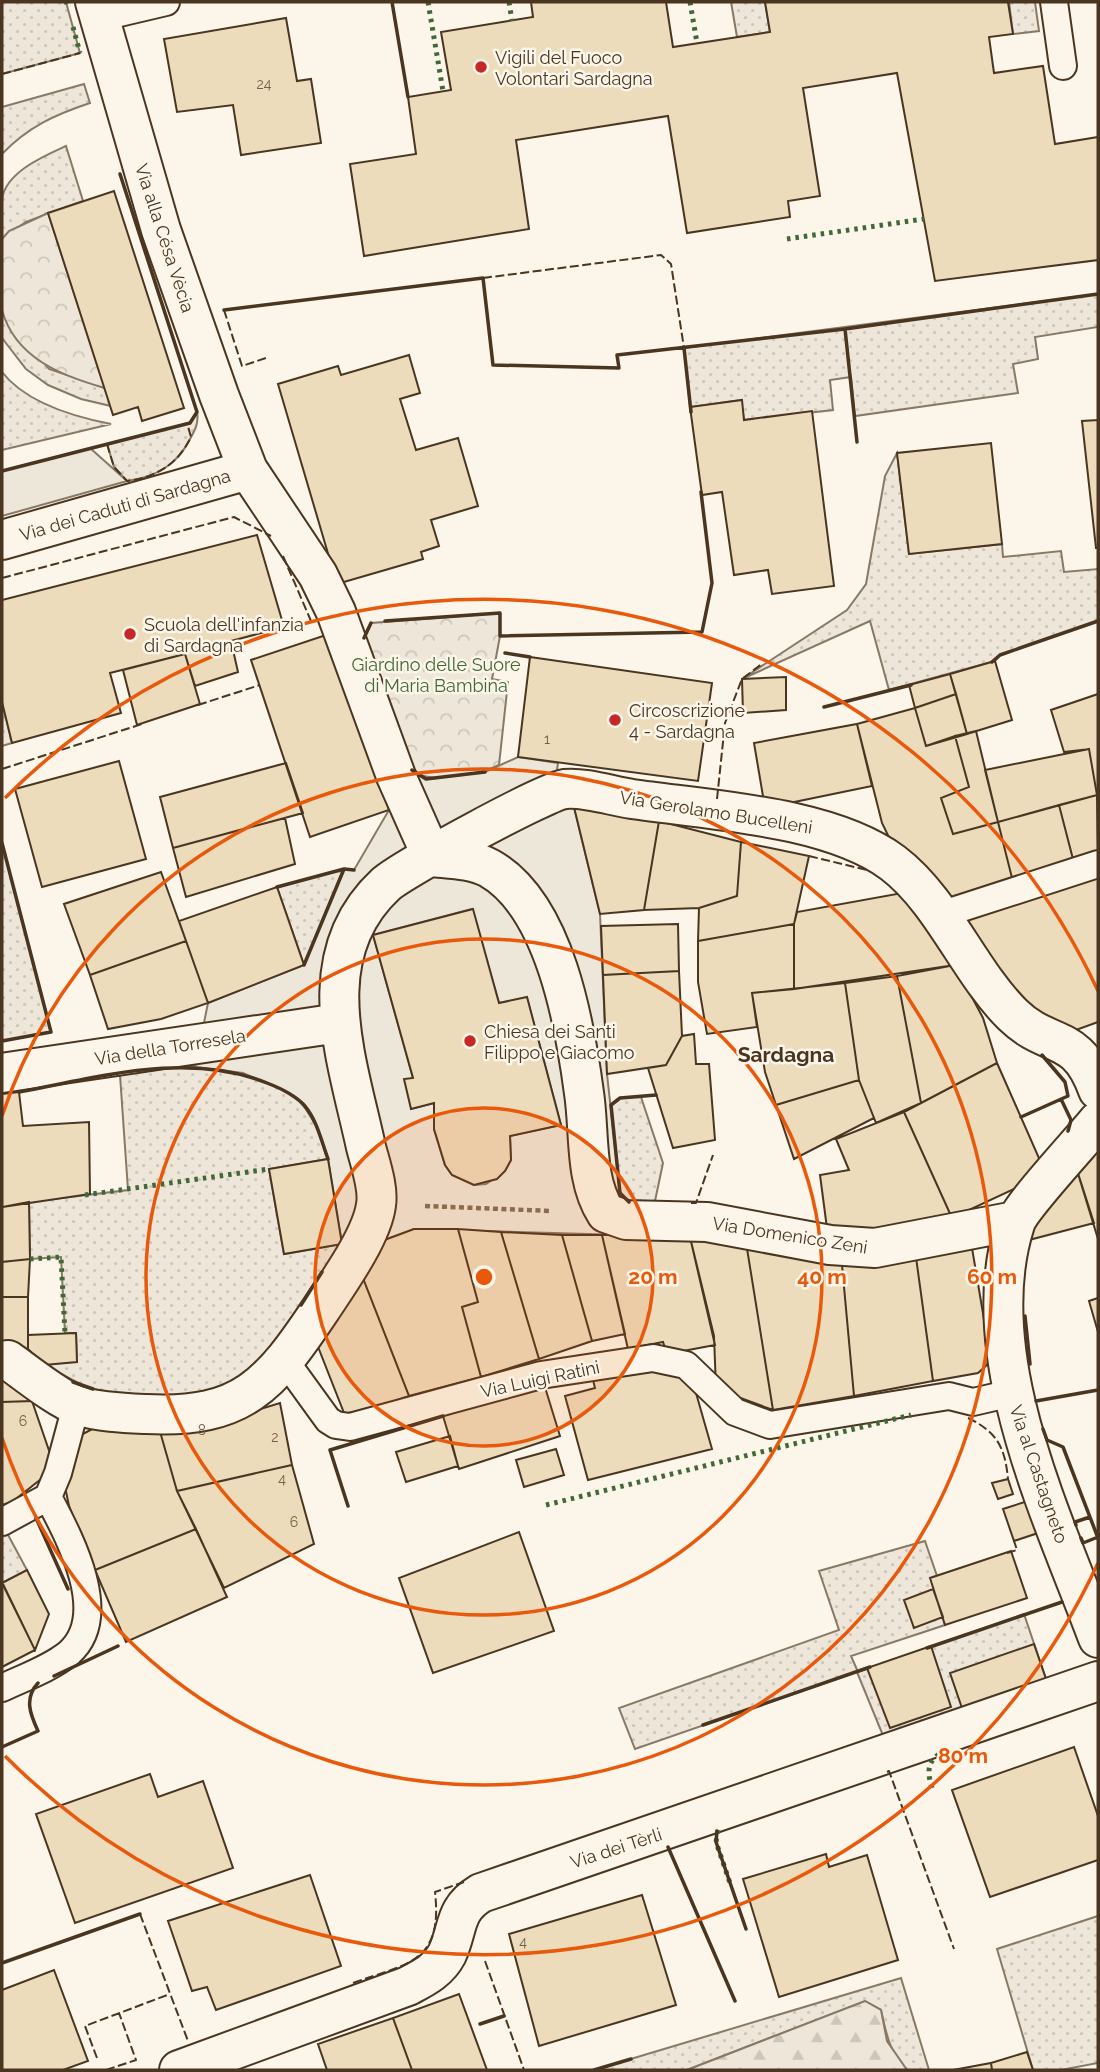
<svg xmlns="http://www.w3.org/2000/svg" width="1100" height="2072" font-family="Raleway,sans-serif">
  <defs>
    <pattern id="grass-dots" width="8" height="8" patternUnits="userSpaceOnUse" patternTransform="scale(1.75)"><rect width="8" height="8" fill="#ede6d9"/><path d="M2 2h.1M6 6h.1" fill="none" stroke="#cdc6ba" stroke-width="1.8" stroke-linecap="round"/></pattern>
    <pattern id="forest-firs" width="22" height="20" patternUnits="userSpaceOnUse" patternTransform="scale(1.75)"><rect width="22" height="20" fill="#ede6d9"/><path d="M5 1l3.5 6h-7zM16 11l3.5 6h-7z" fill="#cdc6ba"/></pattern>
    <pattern id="park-crowns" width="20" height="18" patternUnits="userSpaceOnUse" patternTransform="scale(1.75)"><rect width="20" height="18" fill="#ede6d9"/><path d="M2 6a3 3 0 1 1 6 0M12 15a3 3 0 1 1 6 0" fill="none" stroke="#cdc6ba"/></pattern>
  </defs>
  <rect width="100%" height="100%" fill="#fbf6e9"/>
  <path fill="url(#grass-dots)" stroke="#887966" stroke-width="2" d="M2,2H66L80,53L2,74Z
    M731,2H765L770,32L737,37Z
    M1009,2H1035L1039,31L1013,34Z
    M84,84L90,103C54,115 28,127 2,154V107Z
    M66,146L83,201L26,222L2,239C2,226 0,211 2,199C6,172 44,156 66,146Z
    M1098,294V327L1035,337L1038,359L1013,364L1018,393L855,416L851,377L830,380L833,410L744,420L741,400L690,407L684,348Z
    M2,308L9,323L49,369L105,388L111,406L81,399L48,385L26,369L2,338Z
    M2,372C26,403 75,417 111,424L2,450Z
    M197,412C199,423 195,430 190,439C177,465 156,477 127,481L114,467L107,444L190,423Z
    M897,453L909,554L1002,544L1003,557L1061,551L1064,572L1098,569V621L1000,655L995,661L889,690L870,621L742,679L847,610L866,584L885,476Z
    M2,702L12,743L2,746Z
    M2,843L51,1032L2,1041Z
    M344,869L304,965L277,887Z
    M183,1066C224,1068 284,1075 309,1113C318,1126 322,1143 328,1159L269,1169L284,1254L342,1244L290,1322L251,1371L209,1393L157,1398L112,1393L88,1388L44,1365L77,1361L76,1333H65L61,1257L30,1259L29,1202L128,1190L120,1075Z
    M641,1097L663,1163L655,1201L629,1203L620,1193L611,1105L620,1098Z
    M7,1533L27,1570L2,1583V1536Z
    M925,1541L937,1576L931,1579L945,1625L851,1656L858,1672L1024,1614L1047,1682L884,1738L857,1672L635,1749L619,1708L839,1630L819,1571Z
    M1098,1916V2063L1061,2070H1033L997,1949Z
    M901,1978L929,2070H907C890,2054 886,2033 881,2010L865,2001L687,2070H594Z"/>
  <path fill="url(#forest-firs)" stroke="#887966" stroke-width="2" d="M865,2001L881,2010L887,2041L907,2070H687Z"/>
  <path fill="url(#park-crowns)" stroke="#887966" stroke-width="2" d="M48,213L105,388C62,376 15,358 2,310C0,289 2,261 2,239L9,231Z
    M500,613V636L492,679L508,682L499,765C476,777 436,784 412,772L363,637L371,623Z"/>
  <path fill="#ede7d9" stroke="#887966" stroke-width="2" fill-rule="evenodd" d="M90,448L127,481L2,516V471Z
    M518,757L558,763L556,777L573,803L600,914L607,1074L620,1193L629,1203L655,1201L660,1236L414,1229L379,1242L342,1244L328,1159L317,1127L302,1103L281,1089L243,1073L195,1067L208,1003L304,965L344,869L354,870L389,810L379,782L412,772L426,779L485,772ZM472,909L499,1003L527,998L561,1125L510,1136L511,1160L505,1171L486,1184L474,1185L452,1175L445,1165L434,1129V1103L411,1109L413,1078L373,935Z"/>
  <path fill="#ecdcbc" stroke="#4a3520" stroke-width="2" d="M531,2H666L673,47L770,32L765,2H1008L1013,34L989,37L994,73L1043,66L1055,144L1098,137V260L935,281L897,73L803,88L820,196L788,201L790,217L687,233L668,116L516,140L529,229L364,256L350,164L416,154L408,97L451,90L441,32L533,17Z
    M286,18L297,81L311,79L321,143L241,155L233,105L177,112L164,39Z
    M114,191L184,408L142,421L138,407L113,415L48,213Z
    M409,355L420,393L400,399L416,450L458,438L478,506L431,520L439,546L421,552L423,559L337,584L278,384L338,366L341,375Z
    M742,400L744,420L812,411L834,586L772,594L768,570L734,575L722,492L702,495L690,407Z
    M1098,420V548H1096L1082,421Z
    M991,443L1002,544L909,554L897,453Z
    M257,535L284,627L231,641L238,672L195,686L185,654L110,673L121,713L12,743L2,702V600Z
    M329,634L389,810L310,837L251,660Z
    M185,654L200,704L137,725L123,670Z
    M530,657L712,683L698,781L518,757Z
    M995,661L1012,720L967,734L950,674Z
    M950,674L956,694L915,708L909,685Z
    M786,677V710L743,713L742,679Z
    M956,694L967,734L926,746L915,708Z
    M1098,694V795H1097L1089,749L1064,752L1051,710Z
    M915,708L926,746L955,736L969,787L941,798L953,834L998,822L1013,882L940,906L898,856L882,823L857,724Z
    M857,724L872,786L765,808L754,743Z
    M976,731L998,822L953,834L941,798L969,787L955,736Z
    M1089,749L1097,795L998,822L985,770Z
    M119,761L146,859L42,887L15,789Z
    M286,763L303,813L173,848L160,797Z
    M1097,795L1098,857L1074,863L1059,805Z
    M573,803L659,821L644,910L600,914Z
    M1059,805L1074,863L1013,882L998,822Z
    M285,818L295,864L186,897L173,848Z
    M659,821L741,842L737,896L699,908L644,910Z
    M741,842L809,856L794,924L698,941L699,908L737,896Z
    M1098,869V1022L1076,1030L1028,1016L966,921L1037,886Z
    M161,872L186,941L90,975L64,904Z
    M277,887L304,965L208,1003L179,921Z
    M902,893L955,965L794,989V924L797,912Z
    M473,909L499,1003L527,997L561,1125L510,1136L511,1160L505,1171L497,1179L474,1185L452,1175L445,1165L434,1129V1103L411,1109L404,1079L413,1078L373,935Z
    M678,924L679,971L603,975L601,926Z
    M794,924V989L752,993L757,1027L707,1034L698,982V941Z
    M186,941L208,1003L161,1019L108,1029L90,975Z
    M955,965L983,1018L997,1063L921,1103L897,976Z
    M679,971L682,1036L666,1065L607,1074L603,975Z
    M897,976L921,1103L876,1123L859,1080L845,983Z
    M845,983L859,1080L776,1105L765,1072L752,993Z
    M694,1034L696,1064H709L715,1140L673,1148L648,1068L666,1065L682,1036Z
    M997,1063L1046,1174L952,1218L904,1112Z
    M859,1080L874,1118L794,1159L776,1105Z
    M19,1092L23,1126L89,1122L90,1194L2,1207V1094Z
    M904,1112L952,1218L828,1236L820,1175L849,1170L836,1139Z
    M1098,1148V1239L1076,1167Z
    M328,1159L342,1244L284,1254L269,1169Z
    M1076,1167L1094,1223L1025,1241Z
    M29,1202L30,1259L2,1262V1207Z
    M414,1229H458L478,1302L462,1307L481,1377L409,1396L361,1273L379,1242Z
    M458,1229L501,1232L539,1359L481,1377L462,1307L478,1302Z
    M501,1232L562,1235L592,1341L539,1359Z
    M689,1233L745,1236L773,1410L716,1389L714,1336Z
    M689,1233L715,1345L667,1354L663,1342L628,1349L602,1235Z
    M562,1235H602L625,1334L592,1341Z
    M745,1236L841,1254L854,1396L773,1410Z
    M971,1242L990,1355L987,1365L978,1373L933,1381L915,1250Z
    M915,1250L933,1381L854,1396L841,1254Z
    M30,1259L28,1297H2V1262Z
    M361,1273L409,1396L346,1418L313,1334Z
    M2,1297H28V1349L2,1352Z
    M1098,1298V1332L1089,1301Z
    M76,1333L77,1362L44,1365L28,1349V1335Z
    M2,1369L32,1401L2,1402Z
    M653,1371L692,1379L712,1449L588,1480L565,1396L595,1388L593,1380Z
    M544,1384L560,1436L459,1469L443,1416Z
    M32,1401L55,1468L12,1502L2,1505V1402Z
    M280,1403L292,1465L177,1491L157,1421L225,1420Z
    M157,1421L177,1491L196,1529L95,1570L69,1506L64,1482L77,1437L98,1426Z
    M450,1436L458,1466L406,1482L396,1452Z
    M556,1449L564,1475L524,1487L516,1460Z
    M292,1465L314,1544L224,1588L177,1491Z
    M1008,1479L1013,1494L998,1499L992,1483Z
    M1031,1500L1041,1532L1014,1541L1003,1509Z
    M196,1529L227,1597L126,1642L95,1570Z
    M519,1532L554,1631L433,1673L399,1578Z
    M1011,1551L1027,1598L945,1625L930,1578Z
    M27,1570L49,1614L35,1650L2,1583Z
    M2,1582L35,1650L2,1667Z
    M933,1589L943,1617L914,1628L904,1600Z
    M1034,1644L1047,1682L963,1711L950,1673Z
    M931,1646L951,1707L890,1728L867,1668Z
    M1074,1747L1098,1816V1860L990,1897L952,1790Z
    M150,1774L158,1797L203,1781L233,1868L75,1923L36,1814Z
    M826,1854L829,1867L867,1855L898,1960L779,1997L743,1879Z
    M310,1875L341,1966L216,2010L207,1987L192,1991L168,1921Z
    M642,1895L676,2005L539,2046L509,1934Z
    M54,1970L88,2061L63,2070H2V1990Z
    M459,1994L487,2070H412L393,2018Z
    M393,2018L412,2070H327L318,2044Z
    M1027,2052L1033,2070H992L991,2063Z
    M991,2063L992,2070H953Z"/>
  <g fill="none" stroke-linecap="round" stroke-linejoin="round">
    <defs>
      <path id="lane" d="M1054,2L1063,66
        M98,18L166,2
        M940,915L1098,864
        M286,1362L328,1420L336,1425L350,1427L541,1375L653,1358L686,1365L735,1412L770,1425L949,1396L973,1402L1012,1393
        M2,1522L48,1497
        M2,1688C23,1678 51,1668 69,1653C112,1615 69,1537 48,1497L58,1473L76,1406"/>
      <path id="street" d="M95,2L161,230L219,395L248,470L318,575L336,612L396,776L432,857
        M2,540L248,470
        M432,857C451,859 472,859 489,868C555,905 575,1025 584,1093C590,1132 584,1179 606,1213L626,1220L707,1222L830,1245L875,1248L1015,1221
        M2,1073L339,1023
        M1098,1121C1083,1140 1020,1207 1015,1224C973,1355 1053,1517 1098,1638
        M2,1361L8,1360C25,1372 61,1401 79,1406C99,1412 124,1413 146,1414C243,1419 270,1385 321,1309C338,1283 372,1236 376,1205C379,1188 370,1163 366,1147C347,1059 308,956 386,884C403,869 546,791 565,789C585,787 612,796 632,799C709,810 830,816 893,863C943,901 969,972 1013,1015C1049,1050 1077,1031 1098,1090
        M179,2070L408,1986C423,1978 438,1971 447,1954C459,1928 453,1910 481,1893L1098,1681"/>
    </defs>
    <use href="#lane" stroke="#4a3520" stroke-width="30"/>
    <use href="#street" stroke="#4a3520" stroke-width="42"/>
    <path stroke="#7f6f5c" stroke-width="4.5" stroke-dasharray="5 3.5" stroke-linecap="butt" d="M425,1206L552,1211"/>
    <use href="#lane" stroke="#fbf6e9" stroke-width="26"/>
    <use href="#street" stroke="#fbf6e9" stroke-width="38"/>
    <path stroke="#436837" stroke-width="5" stroke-dasharray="3.5 5" stroke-linecap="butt" d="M66,2L67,4
      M428,2L443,91
      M509,2L512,21
      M690,2L697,43
      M73,27L80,53
      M787,239L924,219
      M85,1195L269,1169
      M30,1259L61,1257L65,1333
      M546,1505L911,1415
      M932,1788C928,1775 926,1763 939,1754
      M718,1830L716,1842L730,1883"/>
    <path stroke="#4a3520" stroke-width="2" stroke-dasharray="9 3.5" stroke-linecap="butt" d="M2,74L80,53
      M483,278L661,255L671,264L684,348
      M224,310L242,366L269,357
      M107,444L114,467L127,481C157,477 178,464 191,437L187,423
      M283,556L311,621
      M2,578L234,517L271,536
      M198,705L260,685
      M2,769L142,724
      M717,799L725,723L742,679L763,663
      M809,856L867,870
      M691,1203H696L713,1155
      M968,1418C997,1432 1005,1447 1008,1479
      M1007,1553L1017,1550L1014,1541
      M887,1772L889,1771L954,1949
      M140,1914L188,2041
      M485,1961L524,2070
      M353,1983C408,1963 443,1963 435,1892L464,1882
      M97,2058L85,2026L170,1994
      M106,2070L136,2060L119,2013"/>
    <path stroke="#4a3520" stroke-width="3.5" d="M392,2L408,97
      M224,310L483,278L493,365L619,368L617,355L845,329L1098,294
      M845,329L857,442
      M684,348L691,412
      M2,471L190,423L197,412L120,174
      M385,621L500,613V636L702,632L712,583L701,492
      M364,638L371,623
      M505,653L530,657
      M992,662L1000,655L1098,621
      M824,707L911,685
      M412,770L426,779L485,772
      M2,843L51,1032L2,1041
      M277,887L344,869L354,870
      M304,965L344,869
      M19,1092C100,1077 188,1051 267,1083C280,1088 295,1095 304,1105C317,1120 321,1140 328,1159
      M1061,1099L1071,1120L1068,1131
      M1021,1117L1068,1096L1065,1082L1042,1055
      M629,1202L620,1193L611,1105L620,1098L656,1095
      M301,1305L322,1272
      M1025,1316L1030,1364
      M73,1382L93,1389
      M1036,1401L1098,1390
      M1043,1429L1047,1440L1063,1447L1098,1538
      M348,1506L330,1450L443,1416
      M36,1518L68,1589
      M1076,1525L1075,1522L1090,1517
      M1081,1538L1083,1543L1098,1537
      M927,1648L1062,1602
      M54,1676L118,1646
      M703,1725L870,1667
      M2,1747L38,1731C30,1714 24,1698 38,1683
      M717,1831L716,1842L746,1929
      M668,1847L735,2001
      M2,1963L140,1914
      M480,2024L504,2016
      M594,2070L631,2059"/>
  </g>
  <circle cx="484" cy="1277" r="169" fill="#e8590c" fill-opacity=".12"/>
  <g fill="none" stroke="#e8590c" stroke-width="3.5">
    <circle cx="484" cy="1277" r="169"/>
    <circle cx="484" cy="1277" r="338"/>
    <path d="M2 1116A508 508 0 1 1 2 1438"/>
    <path d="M1098 1563A677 677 0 0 1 5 1756M5 798A677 677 0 0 1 1098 991"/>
  </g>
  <g fill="#c62828" stroke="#fbf6e9" stroke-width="2.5">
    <circle cx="481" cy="67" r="7"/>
    <circle cx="130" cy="634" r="7"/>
    <circle cx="615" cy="720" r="7"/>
    <circle cx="470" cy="1041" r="7"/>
  </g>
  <g text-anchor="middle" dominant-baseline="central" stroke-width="5" stroke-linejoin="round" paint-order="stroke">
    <g font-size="14" fill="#725f47">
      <text x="264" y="84">24</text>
      <text x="547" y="739">1</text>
      <text x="23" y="1421">6</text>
      <text x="202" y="1430">8</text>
      <text x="275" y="1437">2</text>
      <text x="282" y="1479">4</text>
      <text x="294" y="1522">6</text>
      <text x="523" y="1942">4</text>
    </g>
    <g font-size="18" fill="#4a3520" stroke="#fbf6e9" text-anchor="start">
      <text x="495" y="57">Vigili del Fuoco<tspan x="495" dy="21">Volontari Sardagna</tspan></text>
      <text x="144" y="624">Scuola dell'infanzia<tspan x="144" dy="21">di Sardagna</tspan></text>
      <text x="629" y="710">Circoscrizione<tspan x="629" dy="21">4 - Sardagna</tspan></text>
      <text x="484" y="1031">Chiesa dei Santi<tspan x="484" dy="21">Filippo e Giacomo</tspan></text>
    </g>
    <g font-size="18" fill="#4a3520" stroke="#fbf6e9">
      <text transform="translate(165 238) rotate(72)">Via alla Césa Vècia</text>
      <text transform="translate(125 505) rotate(-16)">Via dei Caduti di Sardagna</text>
      <text transform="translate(716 812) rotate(9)">Via Gerolamo Bucelleni</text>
      <text transform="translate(170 1047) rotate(-9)">Via della Torresela</text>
      <text transform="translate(790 1235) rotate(9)">Via Domenico Zeni</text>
      <text transform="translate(540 1379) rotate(-12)">Via Luigi Ratini</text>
      <text transform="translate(1039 1474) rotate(71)">Via al Castagneto</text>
      <text transform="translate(616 1848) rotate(-18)">Via dei Tèrli</text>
    </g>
    <g font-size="18" fill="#436837" stroke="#fbf6e9">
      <text x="436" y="664">Giardino delle Suore<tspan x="436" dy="21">di Maria Bambina</tspan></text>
    </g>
    <g font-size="21" font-weight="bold" fill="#4a3520" stroke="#fbf6e9">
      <text x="786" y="1054">Sardagna</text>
    </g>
  </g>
  <circle cx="484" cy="1277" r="10" fill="#e8590c" stroke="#fbf6e9" stroke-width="3.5"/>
  <g font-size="21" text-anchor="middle" font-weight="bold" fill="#e8590c" stroke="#fbf6e9" stroke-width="5" stroke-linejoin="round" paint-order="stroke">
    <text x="653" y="1284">20 m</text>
    <text x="822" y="1284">40 m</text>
    <text x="992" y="1284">60 m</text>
    <text x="963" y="1763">80 m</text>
  </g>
  <rect width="1100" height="2072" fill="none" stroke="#4a3520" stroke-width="7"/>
</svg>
